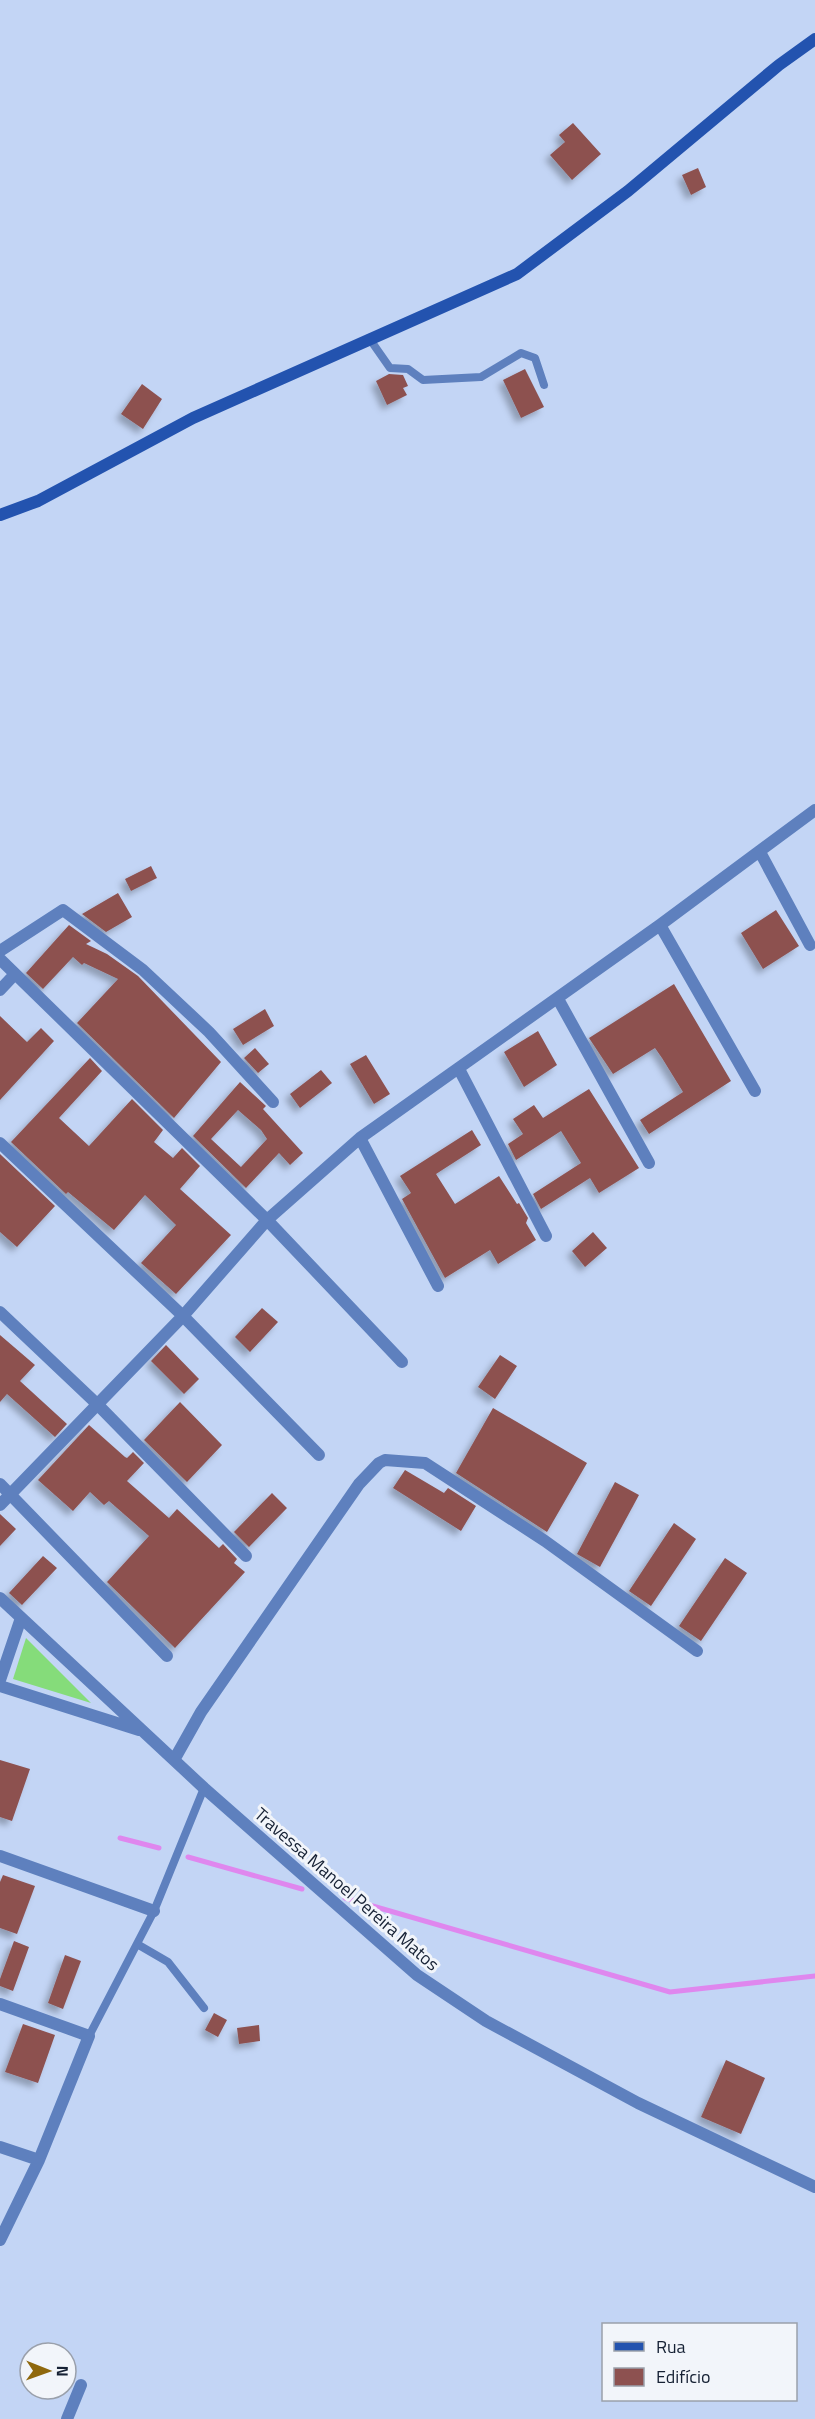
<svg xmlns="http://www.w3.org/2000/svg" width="815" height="2419" font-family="'Titillium Web',sans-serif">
  <defs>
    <filter id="shadow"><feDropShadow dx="-5" dy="5" stdDeviation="3" flood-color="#0004"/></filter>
  </defs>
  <rect width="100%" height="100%" fill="#c3d5f5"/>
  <path fill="#85dc7a" d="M26,1638L91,1703L13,1679Z"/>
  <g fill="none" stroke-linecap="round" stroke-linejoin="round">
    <path stroke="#df87ee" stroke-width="5" d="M120,1838L159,1848
      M188,1857L302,1889
      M345,1898L670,1992L815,1976"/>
  </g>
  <path fill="#8d5150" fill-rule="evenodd" filter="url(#shadow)" d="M573,123L601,154L572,180L550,155L565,142L559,135Z
    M698,168L706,187L691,195L682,175Z
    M525,369L544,407L521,418L503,380Z
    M389,374L403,375L408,386L403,388L407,395L387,405L376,381Z
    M142,384L162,399L143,429L121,414Z
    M151,866L157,878L131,891L125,879Z
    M118,893L132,917L106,932L82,914Z
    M776,910L799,946L763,969L741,933Z
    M69,925L91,941L86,944L107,954L138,976L221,1062L174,1118L77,1023L118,979L84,963L82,965L73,957L43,989L26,973Z
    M674,984L731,1081L649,1134L640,1120L683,1092L662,1058L655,1048L613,1074L589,1038Z
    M265,1009L274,1026L243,1045L233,1029Z
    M0,1016L27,1042L41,1028L54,1041L0,1100Z
    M538,1031L557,1065L524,1087L504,1052Z
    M255,1048L269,1064L258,1073L244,1058Z
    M366,1055L390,1094L374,1104L350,1064Z
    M90,1058L102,1071L59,1118L89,1146L132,1099L163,1130L154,1142L173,1158L182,1148L200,1166L180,1189L231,1235L176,1294L141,1263L176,1225L145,1195L114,1230L68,1192L66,1194L11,1142Z
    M321,1070L332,1083L300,1108L290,1094Z
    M240,1082L266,1106L263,1109L303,1153L290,1165L279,1153L246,1188L193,1136ZM238,1110L261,1130L267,1139L241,1167L211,1139Z
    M589,1089L639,1168L599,1193L590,1178L541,1209L533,1194L581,1163L561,1131L516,1160L508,1144L523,1134L513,1119L534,1105L543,1118Z
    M472,1130L481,1145L436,1174L455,1204L499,1176L517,1204L519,1203L528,1218L526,1223L536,1240L498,1264L490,1250L445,1278L402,1199L411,1193L400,1176Z
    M0,1154L55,1206L17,1247L0,1232Z
    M593,1232L607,1248L585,1267L572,1251Z
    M262,1308L278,1322L250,1352L235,1337Z
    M0,1335L35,1365L20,1381L67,1424L55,1437L7,1394L0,1402Z
    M166,1345L199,1379L184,1394L151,1361Z
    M500,1355L517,1366L495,1399L478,1387Z
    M180,1402L222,1445L187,1482L144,1440Z
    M493,1408L587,1463L547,1532L456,1473Z
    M89,1425L125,1457L127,1458L133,1452L144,1463L127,1481L169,1518L177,1509L219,1548L223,1544L237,1559L234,1563L245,1572L175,1648L107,1582L149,1536L109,1501L104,1505L90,1492L73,1511L38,1480Z
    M405,1470L444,1493L448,1488L476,1506L461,1531L393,1488Z
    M615,1482L639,1495L600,1567L577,1554Z
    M272,1493L287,1508L249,1547L234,1532Z
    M0,1514L16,1529L0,1546Z
    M674,1523L696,1539L651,1606L629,1591Z
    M43,1556L57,1568L22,1605L9,1593Z
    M725,1558L747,1573L701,1641L679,1626Z
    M0,1760L30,1769L12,1821L0,1817Z
    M3,1875L35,1886L17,1934L0,1928V1882Z
    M14,1941L29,1947L13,1991L0,1986V1979Z
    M65,1955L81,1961L63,2009L48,2003Z
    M214,2013L227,2020L218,2037L205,2030Z
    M23,2024L55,2035L38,2083L5,2072Z
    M259,2025L260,2041L239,2044L237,2028Z
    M726,2060L765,2078L741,2134L701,2117Z"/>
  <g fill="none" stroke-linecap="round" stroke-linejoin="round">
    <path stroke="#5e80be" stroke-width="8" d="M369,338L390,368L408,369L423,380L481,377L521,353L535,358L544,385
      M137,1944L168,1962L204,2008
      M89,2036L154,1911L204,1788"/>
    <path stroke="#5e80be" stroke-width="12" d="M760,852L810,945
      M660,925L755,1091
      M0,951L63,910L143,970L209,1032L273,1102
      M0,959L267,1220L402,1362
      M0,990L15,974
      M558,999L649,1163
      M459,1069L546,1236
      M360,1138L438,1286
      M0,1143L183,1316L319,1455
      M0,1312L97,1404L246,1556
      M0,1484L167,1656
      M0,1505L183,1316L267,1220L360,1138L660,925L815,810
      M0,1598L204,1788L417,1975L486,2021L638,2103L815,2187
      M0,1680L21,1618
      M0,1686L139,1730
      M174,1760L201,1712L359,1484L379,1463L385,1460L425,1463L545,1541L697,1651
      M0,1856L154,1911
      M0,2004L89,2036L39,2160L0,2240
      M0,2147L39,2160
      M67,2419L81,2385"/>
    <path stroke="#2353af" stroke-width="12" d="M0,515L38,501L193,418L517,274L628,191L779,65L815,39"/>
  </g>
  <g text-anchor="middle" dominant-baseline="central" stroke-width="6" stroke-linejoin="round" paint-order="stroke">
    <g font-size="18" fill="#162134" stroke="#f2f5fa">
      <text transform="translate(347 1889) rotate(41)">Travessa Manoel Pereira Matos</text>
    </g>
  </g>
  <rect x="602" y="2323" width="195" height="78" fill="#f2f5fa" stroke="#9aa0ab" stroke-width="1.5"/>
  <rect x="614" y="2342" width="30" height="9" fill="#2353af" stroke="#9aa0ab" stroke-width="1.5"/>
  <text x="656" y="2353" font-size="18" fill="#162134">Rua</text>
  <rect x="614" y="2368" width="30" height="18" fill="#8d5150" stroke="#9aa0ab" stroke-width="1.5"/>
  <text x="656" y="2383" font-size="18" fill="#162134">Edifício</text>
  <g transform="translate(48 2371) rotate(91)"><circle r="28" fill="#f2f5fa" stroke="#9aa0ab" stroke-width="1.5"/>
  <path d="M0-4.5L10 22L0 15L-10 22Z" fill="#8f680d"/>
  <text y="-9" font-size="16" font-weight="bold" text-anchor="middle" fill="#162134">N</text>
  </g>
</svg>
